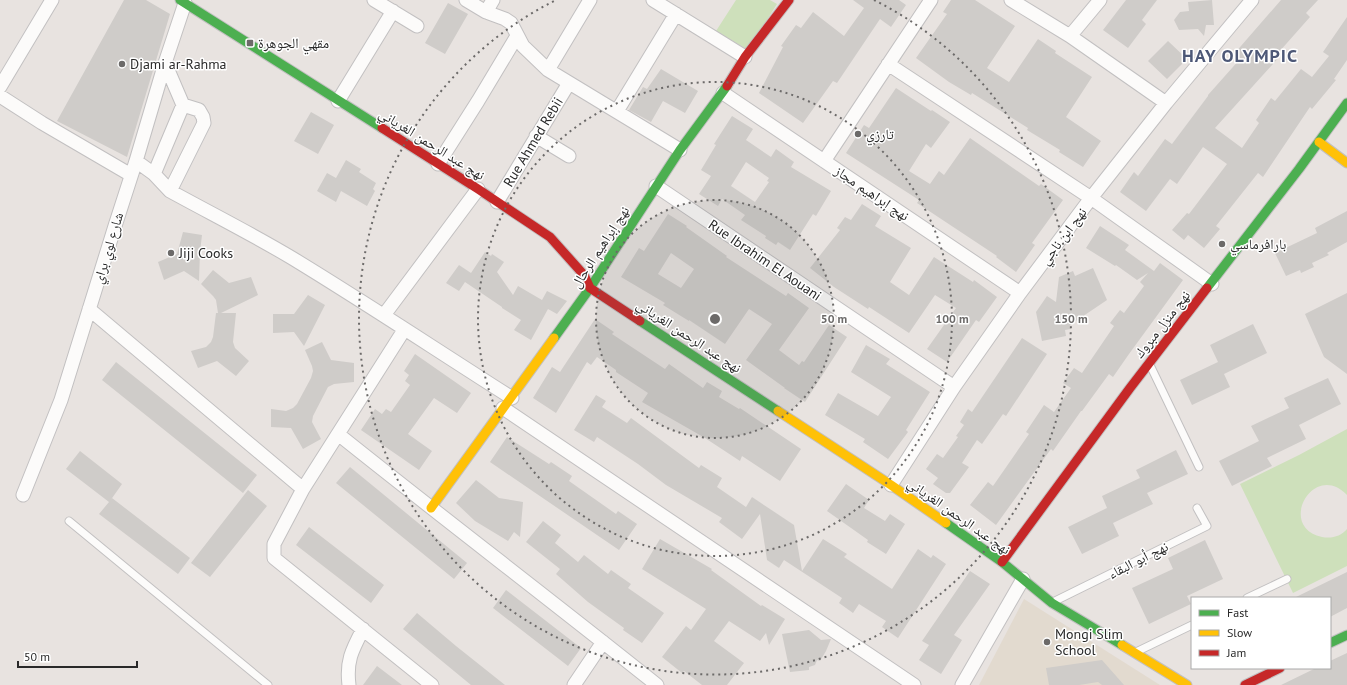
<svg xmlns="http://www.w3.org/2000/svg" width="1347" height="685" font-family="'PT Sans','Noto Naskh Arabic',sans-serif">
  <rect width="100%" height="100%" fill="#e8e3e0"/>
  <path fill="#e2dacf" d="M1024,599L1160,685H979Z"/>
  <path fill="#cee0bb" d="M736,0H770L777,4L748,50L716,31Z
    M1347,429V495C1314,460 1276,527 1322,537C1332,539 1341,536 1347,529V566L1293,593L1240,484L1299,455Z"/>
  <path fill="#cfccc9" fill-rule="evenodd" d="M124,0H146L170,14L127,157L57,121Z
    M853,0H899L906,5L891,27L880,19L837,83L833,81L803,123L759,93L783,47L781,46L796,25L801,28L813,12L844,36L864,8Z
    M951,0H975L1015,26L987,68L1009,82L1038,39L1056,51L1055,53L1092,77L1066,117L1101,141L1083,167L1059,152L1060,150L1027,130L1028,128L972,93L971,95L949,82L916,58L947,14L943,12Z
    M1126,0H1157L1142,20L1146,24L1128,48L1103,30Z
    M1212,0L1214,25H1206L1204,36L1198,29L1179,30L1174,20L1180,12L1189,11L1188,2Z
    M1281,0H1318L1306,13L1310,17L1279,52L1282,54L1215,128L1242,148L1259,123L1256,120L1271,98L1275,101L1301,69L1312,77L1329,56L1323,52L1347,17V60L1334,79L1336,80L1312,109L1310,107L1263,177L1258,173L1216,226L1220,229L1204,248L1188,235L1184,240L1172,230L1187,213L1189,214L1227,164L1203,147L1177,184L1170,179L1146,211L1120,192L1134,172L1138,176L1165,139L1172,144L1208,96V95L1240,59L1234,54Z
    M448,3L468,14L445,54L425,43Z
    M1168,41L1187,59L1167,79L1148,61Z
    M661,69L698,91L685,113L663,101L651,122L629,110L643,87L647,89Z
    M896,88L931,111L932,110L950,122L931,148L926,144L909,171L930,184L939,171L944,175L970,138L1039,186L1041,184L1063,200L1032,243L1035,245L1016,272L996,257L997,256L917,203L919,200L846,153L864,125L869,128Z
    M311,112L334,125L318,154L294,141Z
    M732,116L753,129L746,140L771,157L776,149L794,162L791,167L831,191L816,216L813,214L790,250L778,242L776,245L765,238L766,236L741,220L745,215L722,199L718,206L699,194L711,176L701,170L716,145L714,144ZM746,162L769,178L767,181L769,182L755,202L731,186Z
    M346,160L361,169L359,172L376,183L373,189L375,191L367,206L341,191L336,202L317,191L327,173L336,178Z
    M862,204L881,216L875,226L911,248L890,282L909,295L934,257L973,282L974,280L997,297L979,322L976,320L947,362L927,349L956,308L935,295L909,333L869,307L868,309L834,287L810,268L840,230L837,228L845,217L851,220Z
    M1347,211V242L1327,253L1329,255L1312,263L1314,267L1301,273L1300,270L1286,276L1275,253L1317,233L1315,228Z
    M668,214L687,226L686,227L727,256L726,257L786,296L788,293L809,308L779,350L799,365L802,361L804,362L829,325L847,337L805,402L784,388H785L746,360L772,324L749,309L725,344L689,320V321L663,305L665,303L621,277L639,248L644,251ZM671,253L694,269L681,288L658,274Z
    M1100,226L1129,245L1125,250L1154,271L1160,263L1183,280L1129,354L1113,377L1109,374L1082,411H1081L1053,451L1051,449L996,525L970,505L988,482L993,486L1029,434L1026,432L1044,405L1054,412L1071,388L1063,383L1074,368L1082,373L1114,326L1110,323L1120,310L1124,313L1144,286L1140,282L1148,273L1137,280L1116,265L1115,266L1086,248Z
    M183,232L202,235L200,252L199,281L184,271L164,280L158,262L177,254Z
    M485,252L491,256L492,254L504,262L497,272L513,295L518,286L542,300L547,291L567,301L557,314L548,309L531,340L514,330L521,320L502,308V307L465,282L459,291L446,283L459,265L471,273Z
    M1093,268L1107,300L1070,325L1071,329L1065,330L1066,336L1042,341L1036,312L1047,296L1056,302L1059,277L1073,271L1075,276Z
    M213,270L229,283L251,277L258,295L221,313H236L233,342L235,348L249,361L236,376L217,361L198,368L191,351L206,347L211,342L213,337L216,313H218L216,300L213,296L201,284Z
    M1347,293V374L1324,357L1305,314Z
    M308,295L325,305L304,346L294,332L273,333V314H294Z
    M595,319L614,332L612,334L665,369L669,364L703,388L707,382L722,391L719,397L739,409L740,408L801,449L780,481L742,456L740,461L705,438L642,402L648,393L616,372V370L597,357L591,365L587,362L556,413L533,398L552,367L560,372Z
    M1253,324L1267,353L1224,374L1230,387L1192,405L1180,380L1218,362L1210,345Z
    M1022,338L1047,354L1006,416L1003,414L982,444L977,440L962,463L969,467L950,493H946L933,484L938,478L926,469L937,454L943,458L958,437L956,436L964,425L960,422L968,409L972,412Z
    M322,342L331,360L354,363V382L334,384L328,387L313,416L312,422L321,439L303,449L291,428L271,427V409L286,411L293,408L297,404L311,378L313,371L312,366L305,350Z
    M866,345L890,359L886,364L930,392L906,430L908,432L888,459L863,442L865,439L825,415L838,393L878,416L891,397L851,372Z
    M415,354L471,393L457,413L434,398L408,434L432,451L419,470L361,430L375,409L382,414L386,409L391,412L410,385L405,381L409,375L404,371Z
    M116,362L257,475L243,493L102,380Z
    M1328,378L1341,404L1299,425L1306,439L1267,458L1272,466L1232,486L1219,461L1259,441L1251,426L1289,408L1284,398Z
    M596,395L606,401L602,407L627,423L631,418L699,468L701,465L722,478L717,487L746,507L752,497L794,525L802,571L823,539L847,554L844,557L892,589L918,549L931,558L933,555L946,564L898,638L882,627L886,621L859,604L853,613L839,603L842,598L784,560L779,568L767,560L760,514L742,539L719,522L722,518L666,485L638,464L597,437L594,442L574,430Z
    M507,437L549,464L551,462L572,476L569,481L616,514L618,511L637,524L619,550L490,462Z
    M1176,450L1188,474L1147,493L1153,504L1113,523L1119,536L1082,554L1068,527L1107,508L1102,496L1140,478L1136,470Z
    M80,451L122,484L110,501L112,498L190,558L178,574L99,514L109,502L66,469Z
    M350,467L467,563L454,579L336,483Z
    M476,480L499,498L523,502L520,537L514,532L508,541L475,521L456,503Z
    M846,484L869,500L864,508L885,521L890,514L905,524L886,554L867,542L868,540L827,511Z
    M248,490L267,506L210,577L191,563Z
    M543,521L561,535L555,543L578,562L584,555L608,574L611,570L631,584L628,588L664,613L642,643L623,630L624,628L588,602L556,574L560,569L526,542Z
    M309,527L384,585L371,603L296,545Z
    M660,539L712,569L711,570L761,606L762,605L785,619L769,645L766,633L760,641L729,621L714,641L744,663L727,685H702L684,671L682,673L662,657L686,626L691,630L706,609L642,569Z
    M1205,540L1223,579L1187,596L1191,604L1149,624L1132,588L1173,569L1168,558Z
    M970,571L990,584L954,635L962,640L941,674L919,660L929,645L922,641Z
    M1347,572V608L1330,617V598H1294Z
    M506,590L581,648L568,666L493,608Z
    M417,613L456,646L505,685H471L403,629Z
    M809,630L821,640L831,639L826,651L820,661L817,660L815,665L809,667V670L790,672L782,634Z
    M1347,653V685H1281L1316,668H1330V661Z
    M1102,660L1124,685H1102L1098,682L1079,685H1049L1046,668Z
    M377,666L402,685H363Z"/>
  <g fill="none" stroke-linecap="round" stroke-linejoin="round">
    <defs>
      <path id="lane" d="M1150,365L1199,467
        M69,521L268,685
        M1247,598L1287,579
        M1053,602L1207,526L1197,508
        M1136,652L1192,625"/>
      <path id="street" d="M374,0L417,26
        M466,0L486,12L505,19L511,23L523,46L548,70L680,150
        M653,0L745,57
        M1011,0L1070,36L1166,103
        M486,12L493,0
        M1070,36L1100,0
        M165,63L183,105L199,110L203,117L204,123L170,191
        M888,64L1091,198L1212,284
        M548,70L590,0
        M0,87L52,0
        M723,93L1020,293
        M0,96L42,123L131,175
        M338,101L393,11
        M617,111L676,14
        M536,136L569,156
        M136,161L154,174L170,191C210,213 252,234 292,258C366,303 438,351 512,398
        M824,161L931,0
        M438,164L478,101L517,36
        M154,174L183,105
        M656,186L954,387
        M497,202L569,83
        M89,309L303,489
        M384,315L478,189
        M404,330L303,489L274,544V558L432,685
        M503,408L914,685
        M338,434C444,519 551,600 657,685
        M891,485L954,387L1020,293L1091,198L1166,103L1252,0
        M23,495L61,400L115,226L136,161L165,63L185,3
        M349,685C346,661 352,650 363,629
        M574,685L603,642
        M962,685L1023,579"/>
      <path id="fast" d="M180,0L382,128
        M1207,288L1299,169L1347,103
        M640,321L778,411
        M554,338L590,288L680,150L727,86
        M946,523L1002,562L1052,603L1122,645
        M1330,643L1347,635"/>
      <path id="slow" d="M1319,142L1347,163
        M778,411L891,485L946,523
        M431,508L554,338
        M1122,645L1187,685"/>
      <path id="jam" d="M727,86L745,57L789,0
        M382,128L478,189L550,237L584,275L590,288L640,321
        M1002,562L1130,388L1207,288
        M1245,685L1280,668"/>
    </defs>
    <use href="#lane" stroke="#c2c0c1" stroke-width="9"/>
    <use href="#street" stroke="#c2c0c1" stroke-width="15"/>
    <use href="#fast" stroke="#c2c0c1" stroke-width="11"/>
    <use href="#slow" stroke="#c2c0c1" stroke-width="11"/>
    <use href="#jam" stroke="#c2c0c1" stroke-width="11"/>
    <use href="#lane" stroke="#fcfbfa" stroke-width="7"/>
    <use href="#street" stroke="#fcfbfa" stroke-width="13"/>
    <use href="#fast" stroke="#4caf50" stroke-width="9"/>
    <use href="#slow" stroke="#ffc107" stroke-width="9"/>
    <use href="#jam" stroke="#c62828" stroke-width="9"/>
  </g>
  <circle cx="715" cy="319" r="119" fill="#6c6a69" fill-opacity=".12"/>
  <g fill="none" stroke="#6c6a69" stroke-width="2" stroke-dasharray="2 4">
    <circle cx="715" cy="319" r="119"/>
    <circle cx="715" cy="319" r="237"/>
    <path d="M874 0A356 356 0 1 1 556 0"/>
  </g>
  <g fill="#6c6a69" stroke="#fff" stroke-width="1.5">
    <rect x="246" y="39" width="8" height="8" rx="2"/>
    <circle cx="122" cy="64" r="4"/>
    <circle cx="858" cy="134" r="4"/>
    <circle cx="1222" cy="244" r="4"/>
    <circle cx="171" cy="253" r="4"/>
    <circle cx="1047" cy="642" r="4"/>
  </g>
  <g text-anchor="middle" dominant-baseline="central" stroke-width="3" stroke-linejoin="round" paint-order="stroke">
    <g font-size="14" fill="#292929" stroke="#fff" text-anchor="start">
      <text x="258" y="43">مقهي الجوهرة</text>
      <text x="130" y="64">Djami ar-Rahma</text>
      <text x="866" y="134">تارزي</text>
      <text x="1230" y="244">بارافرماسي</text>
      <text x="179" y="253">Jiji Cooks</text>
      <text x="1055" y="634">Mongi Slim<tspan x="1055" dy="16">School</tspan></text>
    </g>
    <g font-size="14" fill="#292929" stroke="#fff">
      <text transform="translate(533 142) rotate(-59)">Rue Ahmed Rebii</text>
      <text transform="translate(432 144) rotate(32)">نهج عبد الرحمن الغرياني</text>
      <text transform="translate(872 193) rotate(34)">نهج إبراهيم مجاز</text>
      <text transform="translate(1063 236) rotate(-53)">نهج ابن ناجي</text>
      <text transform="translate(600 247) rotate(-57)">نهج إبراهيم الرحال</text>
      <text transform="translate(108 248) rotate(-73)">شارع لوي براي</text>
      <text transform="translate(765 260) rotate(34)">Rue Ibrahim El Aouani</text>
      <text transform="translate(1162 324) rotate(-52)">نهج منزل مبروك</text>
      <text transform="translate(689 336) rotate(33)">نهج عبد الرحمن الغرياني</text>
      <text transform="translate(959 516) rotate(35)">نهج عبد الرحمن الغرياني</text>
      <text transform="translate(1138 560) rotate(-27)">نهج أبو البقاء</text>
    </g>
    <g font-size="18" font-weight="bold" letter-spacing="1" fill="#4d5877" stroke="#fff">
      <text x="1240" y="55">HAY OLYMPIC</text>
    </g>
  </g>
  <circle cx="715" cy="319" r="6" fill="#6c6a69" stroke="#fff" stroke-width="2"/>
  <g font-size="12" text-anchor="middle" font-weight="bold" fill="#6c6a69" stroke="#fff" stroke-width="3" stroke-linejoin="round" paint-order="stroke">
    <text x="834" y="323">50 m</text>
    <text x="952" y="323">100 m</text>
    <text x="1071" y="323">150 m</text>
  </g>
  <rect x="1191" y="597" width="140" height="72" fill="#ffffff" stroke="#a9a9a9"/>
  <rect x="1199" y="610" width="20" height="6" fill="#4caf50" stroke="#a9a9a9"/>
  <text x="1227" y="617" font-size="12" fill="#292929">Fast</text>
  <rect x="1199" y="630" width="20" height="6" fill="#ffc107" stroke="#a9a9a9"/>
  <text x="1227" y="637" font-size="12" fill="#292929">Slow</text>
  <rect x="1199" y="650" width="20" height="6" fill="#c62828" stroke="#a9a9a9"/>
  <text x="1227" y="657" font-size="12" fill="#292929">Jam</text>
  <path d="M18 661v6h119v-6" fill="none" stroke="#292929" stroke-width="2"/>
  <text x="24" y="661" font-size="12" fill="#292929" stroke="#ffffff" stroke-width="3" paint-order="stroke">50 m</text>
</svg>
